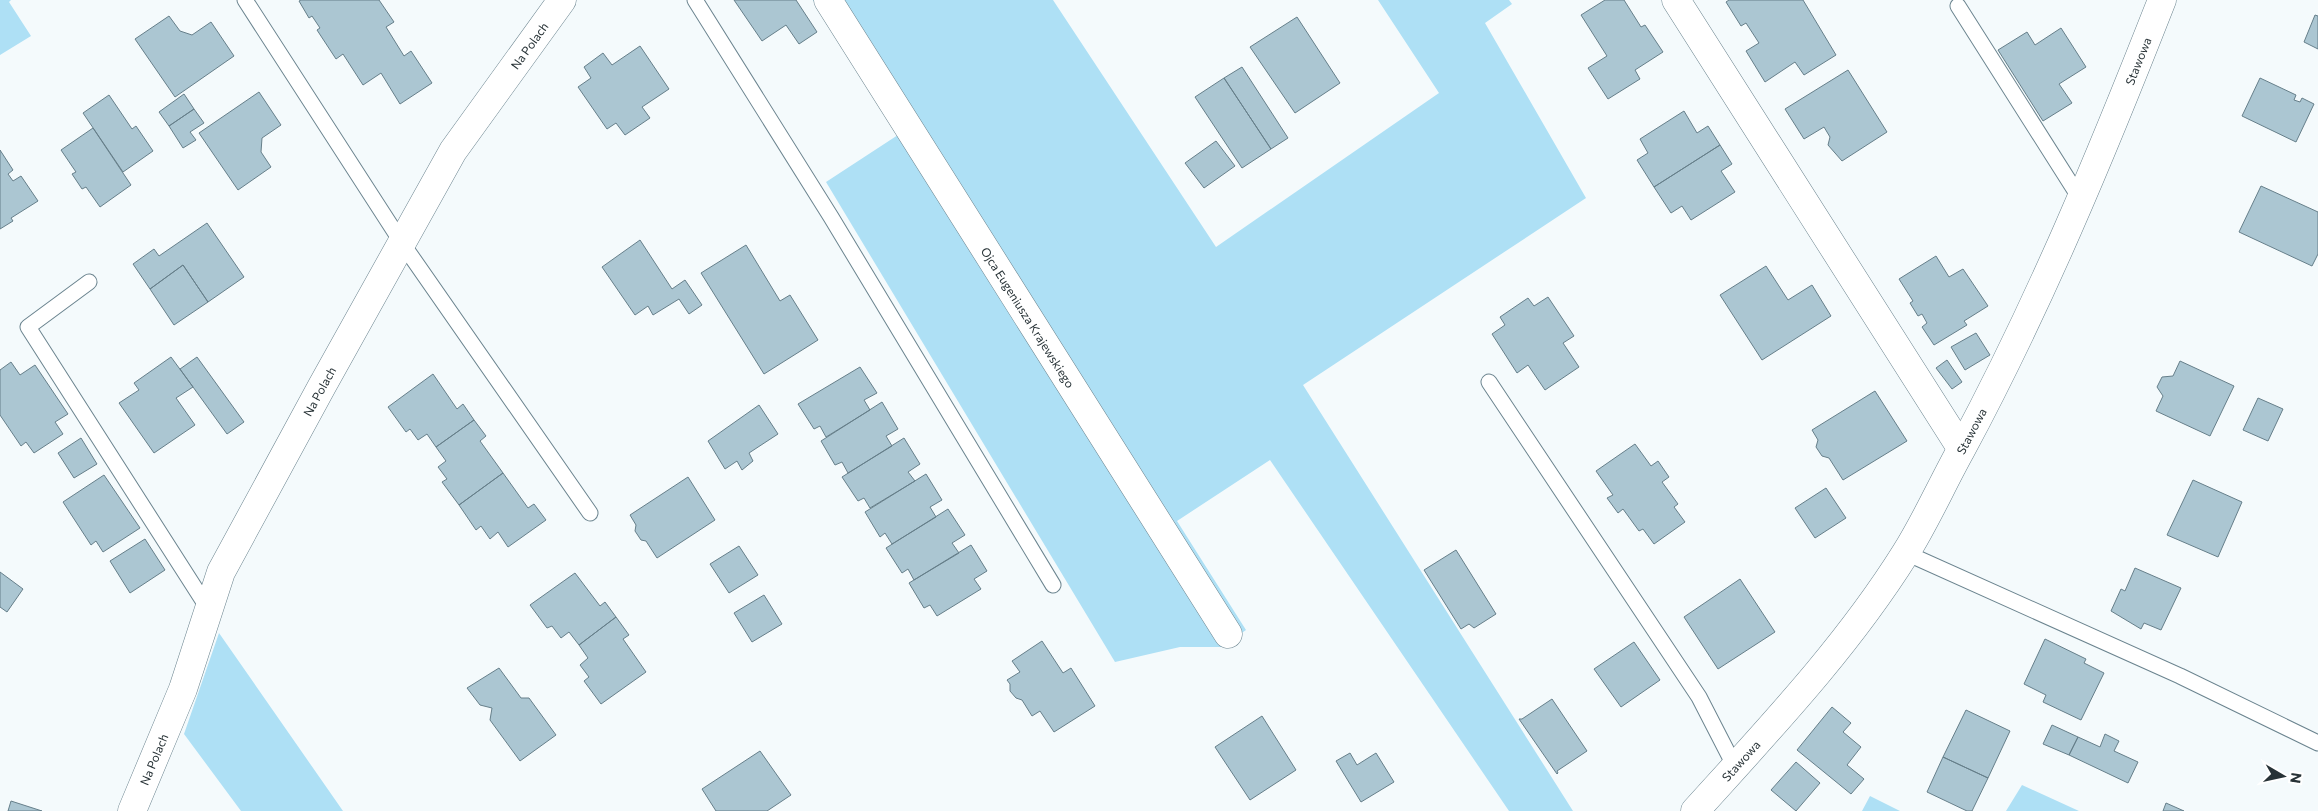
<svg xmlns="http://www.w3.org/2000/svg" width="2318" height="811" font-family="Commissioner,sans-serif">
  <rect width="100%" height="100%" fill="#f4fafc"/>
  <path fill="#aee0f5" d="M0,0H11L9,2L31,36L0,55Z
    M813,0H1053L1216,247L1439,93L1378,0H1509L1512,4L1485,23L1586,198L1303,385L1573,811H1509L1270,460L1177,521L1246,630L1221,647H1180L1115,662L826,182L901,133Z
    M219,633L343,811H241L184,734Z
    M2022,785L2079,811H2006Z
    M1870,796L1900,811H1862Z"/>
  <path fill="#abc6d2" stroke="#667f8a" d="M301,0H379L394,22L386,27L404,56L411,51L432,83L400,104L381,73L363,85L343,54L336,59L317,30L320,28L312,16L309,18L299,1Z
    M734,0H796L817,32L799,44L786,25L762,41Z
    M1605,0H1624L1641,27L1645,25L1663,52L1635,70L1640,79L1608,99L1588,68L1607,56L1581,15Z
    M1729,0H1803L1836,55L1804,75L1795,62L1765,82L1746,51L1759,43L1746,23L1741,26L1726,2Z
    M2315,15L2318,16V49L2304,42Z
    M169,16L180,31L192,35L211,22L234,56L175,97L135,39Z
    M1297,17L1340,83L1295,113L1250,47Z
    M2061,28L2086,67L2059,84L2072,103L2043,121L1998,50L2027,32L2035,45Z
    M640,46L669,89L642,107L650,118L625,135L616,123L607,129L578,87L591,78L584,67L603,53L612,65Z
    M1242,67L1288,138L1271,149L1224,78Z
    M1848,70L1887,132L1842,161L1828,145L1830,137L1824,127L1804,139L1785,109Z
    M1224,78L1271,149L1242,168L1195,97Z
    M2260,78L2296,95L2294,100L2300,102L2302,98L2314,104L2296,142L2242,116Z
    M259,92L281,125L262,138L261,152L271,167L238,190L199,133Z
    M184,94L194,109L169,126L159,112Z
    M109,95L132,129L136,126L153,151L123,172L83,113Z
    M194,109L204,123L190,132L196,140L183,148L169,126Z
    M1684,111L1697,133L1708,126L1720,145L1654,187L1637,160L1648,153L1640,139Z
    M93,128L131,185L100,207L86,187L82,189L72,174L76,172L61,150Z
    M1216,141L1235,166L1204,188L1185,163Z
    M1720,145L1732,164L1721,171L1735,192L1691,220L1682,206L1671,213L1654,187Z
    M0,150L13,170L8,174L13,181L21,176L38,201L11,218L13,221L0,229Z
    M2261,186L2318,212V254L2312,266L2239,232Z
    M207,223L244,277L208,302L183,265L150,289L133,264L154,249L159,256Z
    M640,240L672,289L685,280L702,305L689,314L679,299L653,315L648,306L635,315L602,267Z
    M746,245L780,301L790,295L818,340L764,374L701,273Z
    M1936,256L1949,277L1963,269L1988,306L1964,321L1967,325L1934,345L1922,327L1927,323L1922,314L1918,316L1910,303L1913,301L1899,279Z
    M183,265L208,302L174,325L150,289Z
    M1766,266L1788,300L1812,285L1831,316L1762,360L1720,295Z
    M1548,297L1574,336L1563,343L1579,367L1545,390L1528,365L1517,373L1492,334L1505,325L1500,317L1528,298L1534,306Z
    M1976,333L1990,355L1965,370L1951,347Z
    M171,357L193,387L176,398L195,425L154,453L119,403L139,390L134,383Z
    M197,357L244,422L227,434L180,369Z
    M1947,360L1962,382L1952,389L1936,368Z
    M2180,361L2234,386L2210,436L2156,411L2163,396L2157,387L2162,377L2173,376Z
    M11,362L20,375L35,365L68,414L55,422L63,434L34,453L26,442L21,446L0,415V370Z
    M860,367L877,393L864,400L870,410L826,437L820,426L814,429L798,404Z
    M433,374L457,409L463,404L474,420L436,447L427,434L418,440L410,429L406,432L388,407Z
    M1875,391L1907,441L1843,480L1829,458L1822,456L1816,447L1818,440L1812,430Z
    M2258,398L2283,409L2268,441L2243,430Z
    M882,402L898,429L886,436L892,446L848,473L842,462L835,465L821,441Z
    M759,405L778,434L749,453L753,461L742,470L737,461L725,469L708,441Z
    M474,420L486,436L480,441L503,473L459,505L442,482L447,479L438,467L446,461L436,447Z
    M81,438L97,464L74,478L58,453Z
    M904,438L920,464L908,472L915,481L870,508L864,498L858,501L842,477Z
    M1635,444L1651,466L1658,461L1669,477L1662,482L1678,504L1674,507L1685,522L1654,544L1643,529L1639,531L1623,509L1618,513L1607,498L1613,495L1596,471Z
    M503,473L528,508L534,504L546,520L508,547L498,532L490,539L481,526L476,530L459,505Z
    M926,474L942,500L930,507L936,517L892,544L885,533L880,537L865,512Z
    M104,475L140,528L103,552L96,541L91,545L63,502Z
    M688,477L715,520L657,558L646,541L641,540L635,531L636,525L630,515Z
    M2193,480L2242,502L2218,557L2167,535Z
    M1826,488L1846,518L1815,538L1795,508Z
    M948,509L965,535L952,543L959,553L914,580L908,569L902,573L886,548Z
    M145,539L165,570L130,593L110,561Z
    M971,545L987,571L974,579L981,589L937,616L930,605L924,608L909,583Z
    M739,546L758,575L729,593L710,564Z
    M1456,550L1496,614L1474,628L1469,624L1461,629L1424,570Z
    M2135,568L2181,588L2161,630L2144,623L2141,629L2111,611L2121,589L2125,591Z
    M0,572L23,589L7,612L0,607Z
    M575,573L600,606L605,602L616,617L579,645L569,632L561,638L552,626L547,628L530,605Z
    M1740,579L1775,632L1718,669L1684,617Z
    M764,595L782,624L752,642L734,613Z
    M616,617L629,635L623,639L646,672L601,704L584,681L589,677L580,665L588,658L579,645Z
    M2045,639L2086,659L2084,663L2104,673L2081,720L2043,702L2046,695L2024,684Z
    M1042,641L1063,673L1071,668L1095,706L1054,732L1040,711L1032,716L1022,700L1016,698L1010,691V684L1007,680L1020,672L1012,661Z
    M1634,642L1660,680L1621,707L1594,669Z
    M499,668L521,698H529L556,735L520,761L490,720L492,708L480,705L467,688Z
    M1552,699L1587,751L1557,771L1558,773L1557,774L1519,719H1522Z
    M1832,707L1851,723L1843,732L1861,747L1847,765L1864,779L1851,794L1797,750Z
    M1966,710L2010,731L1988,778L1943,757Z
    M1262,716L1296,770L1250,800L1215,747Z
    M2052,725L2078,737L2069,755L2043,744Z
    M2105,734L2119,741L2114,751L2138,762L2128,783L2069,755L2078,737L2100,747Z
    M760,751L791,795L767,811H716L702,789Z
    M1350,753L1357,765L1376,753L1394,782L1361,802L1336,761Z
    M1943,757L1988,778L1972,811H1967L1927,792Z
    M1796,762L1820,783L1796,811L1771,790Z
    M11,801L42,811H8Z
    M2166,803L2184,811H2163Z"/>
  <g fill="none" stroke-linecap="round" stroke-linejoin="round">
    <defs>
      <path id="lane" d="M245,0L402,243L590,513
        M695,0L831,217L1053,585
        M1958,6L2081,200
        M89,282L28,327L209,610
        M1489,382L1699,697L1735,767
        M1906,553L2180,676L2318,743"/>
      <g id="street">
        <path id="s1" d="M828,0L1228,634"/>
        <path d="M1676,0L1961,448"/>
        <path id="s2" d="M132,811L183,689L221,572L322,386L453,151L562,0"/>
        <path id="s3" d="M1695,811C1769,729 1846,648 1905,554C1926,521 1942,484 1961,450C2039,305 2102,153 2162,0"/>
      </g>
    </defs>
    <use href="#lane" stroke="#6b848f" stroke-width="17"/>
    <use href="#street" stroke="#6b848f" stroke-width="29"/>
    <use href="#lane" stroke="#fff" stroke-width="15"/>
    <use href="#street" stroke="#fff" stroke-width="28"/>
  </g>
  <g text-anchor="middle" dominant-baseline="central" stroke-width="4" stroke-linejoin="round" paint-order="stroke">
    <g font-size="12" fill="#273236" stroke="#fff">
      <text stroke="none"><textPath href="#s2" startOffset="866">Na Polach</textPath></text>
      <text stroke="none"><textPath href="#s3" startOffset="878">Stawowa</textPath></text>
      <text stroke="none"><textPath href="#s1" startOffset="375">Ojca Eugeniusza Krajewskiego</textPath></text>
      <text stroke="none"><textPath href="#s2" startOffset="461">Na Polach</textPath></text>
      <text stroke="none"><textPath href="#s3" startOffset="472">Stawowa</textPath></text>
      <text stroke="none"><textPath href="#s2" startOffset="56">Na Polach</textPath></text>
      <text stroke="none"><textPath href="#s3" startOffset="68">Stawowa</textPath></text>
    </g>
  </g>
  <g transform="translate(2283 776) rotate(99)" stroke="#ffffff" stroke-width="4" paint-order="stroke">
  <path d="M0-4L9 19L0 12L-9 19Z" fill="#273236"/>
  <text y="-8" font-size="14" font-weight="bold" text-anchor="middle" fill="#273236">N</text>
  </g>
</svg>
